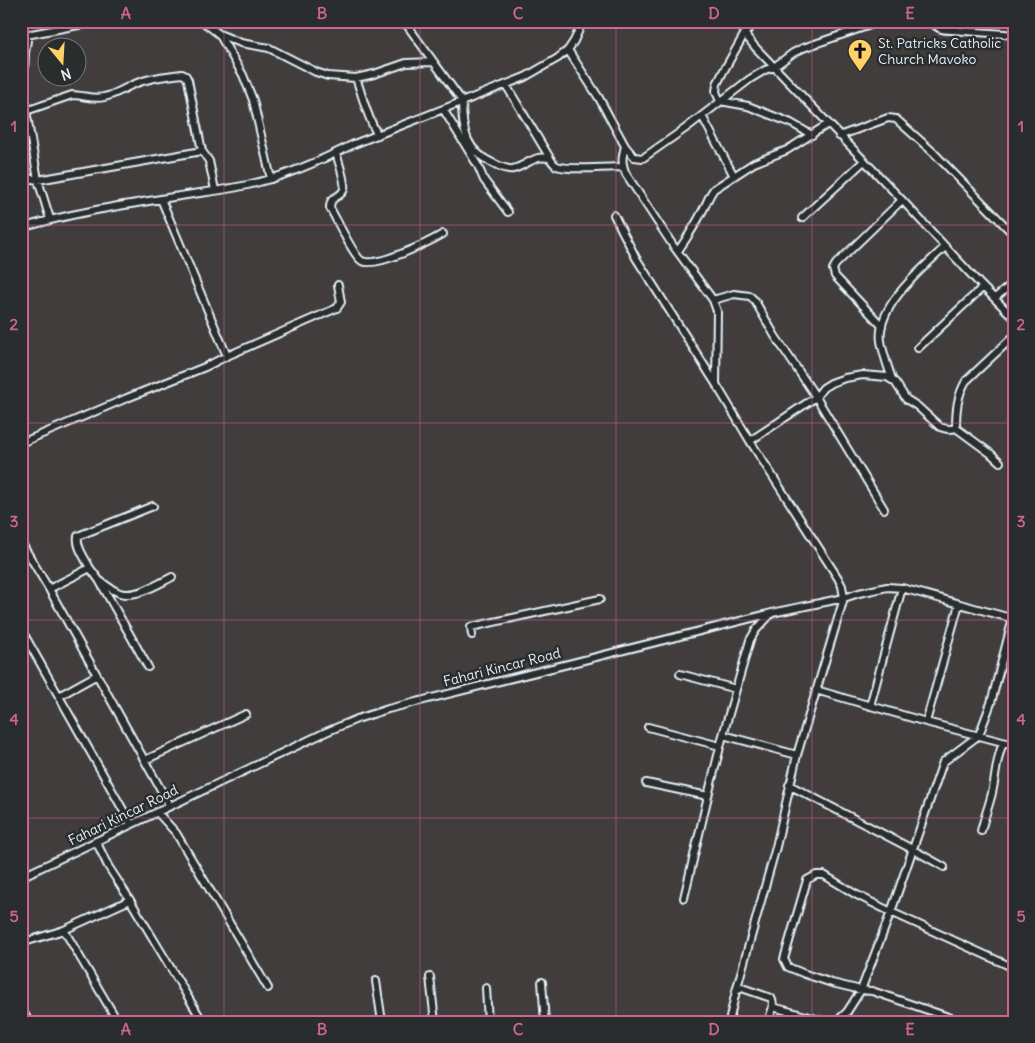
<svg xmlns="http://www.w3.org/2000/svg" width="1035" height="1043" font-family="Delius,sans-serif">
  <rect width="100%" height="100%" fill="#403d3c"/>
  <filter id="ink" filterUnits="userSpaceOnUse"><feTurbulence type="fractalNoise" baseFrequency=".02" numOctaves="2"/><feDisplacementMap in="SourceGraphic" scale="10" xChannelSelector="R" yChannelSelector="G"/><feConvolveMatrix kernelMatrix="1 2 1 2 8 2 1 2 1" color-interpolation-filters="sRGB"/></filter>
  <g filter="url(#ink)">
    <g fill="none" stroke-linecap="round" stroke-linejoin="round">
      <defs>
        <path id="minor" d="M202,21L219,34L241,43L269,48L316,72L328,76L356,78L374,74L406,63L433,62
          M404,21L462,101C462,131 466,152 495,164C501,167 507,170 513,169C522,167 530,160 538,158C542,157 546,158 550,158
          M739,21L747,37L755,47L902,200L979,283L1014,318
          M756,21L745,33L723,72L717,84L716,92L720,101L748,106L791,123L812,135
          M932,21C937,29 942,30 952,30L962,21
          M952,30L1004,34L1014,35
          M28,34L25,53L23,93L38,180L50,219
          M219,34L243,75L253,100L271,179
          M21,36L89,23L102,21
          M568,50L599,98L625,146L634,157L643,158L686,128L750,79L765,70L774,67L793,53L803,48L882,21
          M356,78C363,97 367,118 378,135
          M506,85L550,158C551,160 553,163 555,165C563,171 610,167 622,167
          M443,109L478,166L484,180L508,212
          M21,111H26L72,95C83,95 93,100 104,97C114,95 123,89 132,85C148,78 165,76 182,74L186,76L188,80L202,151L209,161L215,190
          M702,116L734,176
          M839,136L888,118L896,119L933,152L1014,235
          M625,146C622,158 621,162 626,174L672,244L713,300L717,311L716,383
          M336,153C338,160 346,183 344,189C341,199 330,194 330,208C336,218 354,257 362,261C377,268 429,242 443,234
          M21,177L38,180L202,151
          M161,199L227,356
          M614,215L636,258L716,384L750,441L838,578L842,586L844,598L797,755L776,847L736,991L729,1022
          M802,218L864,161
          M21,228C71,213 123,205 173,197C202,192 232,190 259,182C292,174 324,159 354,144L525,77L558,58L568,50L574,41L583,21
          M678,251C687,238 696,224 703,210C707,203 709,195 714,189L754,163L787,150L828,124
          M995,298L1014,282
          M713,300L734,294L750,296L755,301L775,336L816,397L884,509
          M882,326L835,276L833,269L836,264L902,200
          M918,348L983,287
          M892,379C888,367 883,354 881,341C876,306 922,269 945,247
          M956,428C956,411 957,396 966,381L1014,336
          M750,441L816,397L823,388L831,383L845,378L863,375L887,377L895,382L906,399L917,406L940,427C946,429 950,430 956,428L990,453L1000,462
          M21,443L127,398L205,367L227,356L337,308L341,302L338,285
          M21,542L49,589L170,806
          M90,568C85,558 76,547 78,536L153,506
          M100,581C106,585 113,591 120,593C136,598 158,584 172,577
          M49,589L90,568L99,580L148,667
          M21,629L131,824
          M472,635L471,627L600,599
          M680,674L736,689
          M816,690L926,722L1014,745
          M59,696L97,675
          M870,706L902,588
          M926,722L959,604
          M648,727L720,746
          M723,735L797,755
          M145,760L246,714
          M646,783L708,796
          M789,785L912,849L944,867
          M157,812L176,833L268,988
          M981,831C984,818 989,806 992,793C996,776 996,759 1003,743
          M96,841L108,866L130,900L203,1022
          M21,877L326,732L357,719L388,709L772,613L844,598L859,593L887,587L902,588L1014,619
          M684,898L708,796L723,735L750,640L756,630L771,614
          M64,930L118,1022
          M21,943L64,930L130,900
          M430,977L435,1022
          M376,981L382,1022
          M542,982L545,1022
          M486,988L488,1022
          M736,991L742,988L771,998C776,1005 770,1014 768,1022
          M773,1007L827,1022
          M21,1008L29,1022
          M836,1022L847,1012L861,990L891,912L943,762L979,735L991,703L1013,618
          M963,1022L872,991L861,990L832,983L805,974L788,967L784,959L807,880L816,875H824L855,894L891,912L1014,968"/>
      </defs>
      <use href="#minor" stroke="#e8f1f8" stroke-width="10"/>
      <use href="#minor" stroke="#2a2d2e" stroke-width="6"/>
    </g>
  </g>
  <path fill="none" stroke="#cf6492" stroke-width="1" stroke-opacity="0.55" d="M224,21V1022M420,21V1022M616,21V1022M812,21V1022M21,225H1014M21,423H1014M21,620H1014M21,818H1014"/>
  <defs>
    <symbol id="church-pin" viewBox="-11 -11 22 30"><path d="M0 17L-7.5 6A9.5 9.5 0 1 1 7.5 6Z" fill="#ffd166" stroke="#2a2d2e"/><path d="M-1.2-6h2.4v3.5h3.3v2.4h-3.3V6h-2.4V-.1h-3.3v-2.4h3.3Z" fill="#111"/></symbol>
  </defs>
  <g fill-rule="evenodd">
    <use href="#church-pin" x="846" y="37" width="28" height="38"/>
  </g>
  <g text-anchor="middle" dominant-baseline="central" stroke-width="5" stroke-linejoin="round" paint-order="stroke">
    <g font-size="14" fill="#e8f1f8" stroke="#2a2d2e" text-anchor="start">
      <text x="878" y="43">St. Patricks Catholic<tspan x="878" dy="16">Church Mavoko</tspan></text>
    </g>
    <g font-size="14" fill="#e8f1f8" stroke="#2a2d2e">
      <text transform="translate(502 667) rotate(-14)">Fahari Kincar Road</text>
      <text transform="translate(123 815) rotate(-26)">Fahari Kincar Road</text>
    </g>
  </g>
  <rect width="1035" height="1043" fill="none" stroke="#2a2d2e" stroke-width="55"/>
  <g transform="translate(62 62) rotate(162)"><circle r="24" fill="#2a2d2e" stroke="#767b7f"/>
  <path d="M0-4L9 19L0 12L-9 19Z" fill="#ffd166"/>
  <text y="-8" font-size="14" font-weight="bold" text-anchor="middle" fill="#e8f1f8">N</text>
  </g>
  <rect x="28" y="28" width="980" height="988" fill="none" stroke="#cf6492" stroke-width="2"/>
  <g font-size="16" text-anchor="middle" font-weight="bold" fill="#cf6492">
    <text x="126" y="19">A</text>
    <text x="322" y="19">B</text>
    <text x="518" y="19">C</text>
    <text x="714" y="19">D</text>
    <text x="910" y="19">E</text>
    <text x="14" y="132">1</text>
    <text x="1021" y="132">1</text>
    <text x="14" y="330">2</text>
    <text x="1021" y="330">2</text>
    <text x="14" y="527">3</text>
    <text x="1021" y="527">3</text>
    <text x="14" y="725">4</text>
    <text x="1021" y="725">4</text>
    <text x="14" y="922">5</text>
    <text x="1021" y="922">5</text>
    <text x="126" y="1035">A</text>
    <text x="322" y="1035">B</text>
    <text x="518" y="1035">C</text>
    <text x="714" y="1035">D</text>
    <text x="910" y="1035">E</text>
  </g>
</svg>
